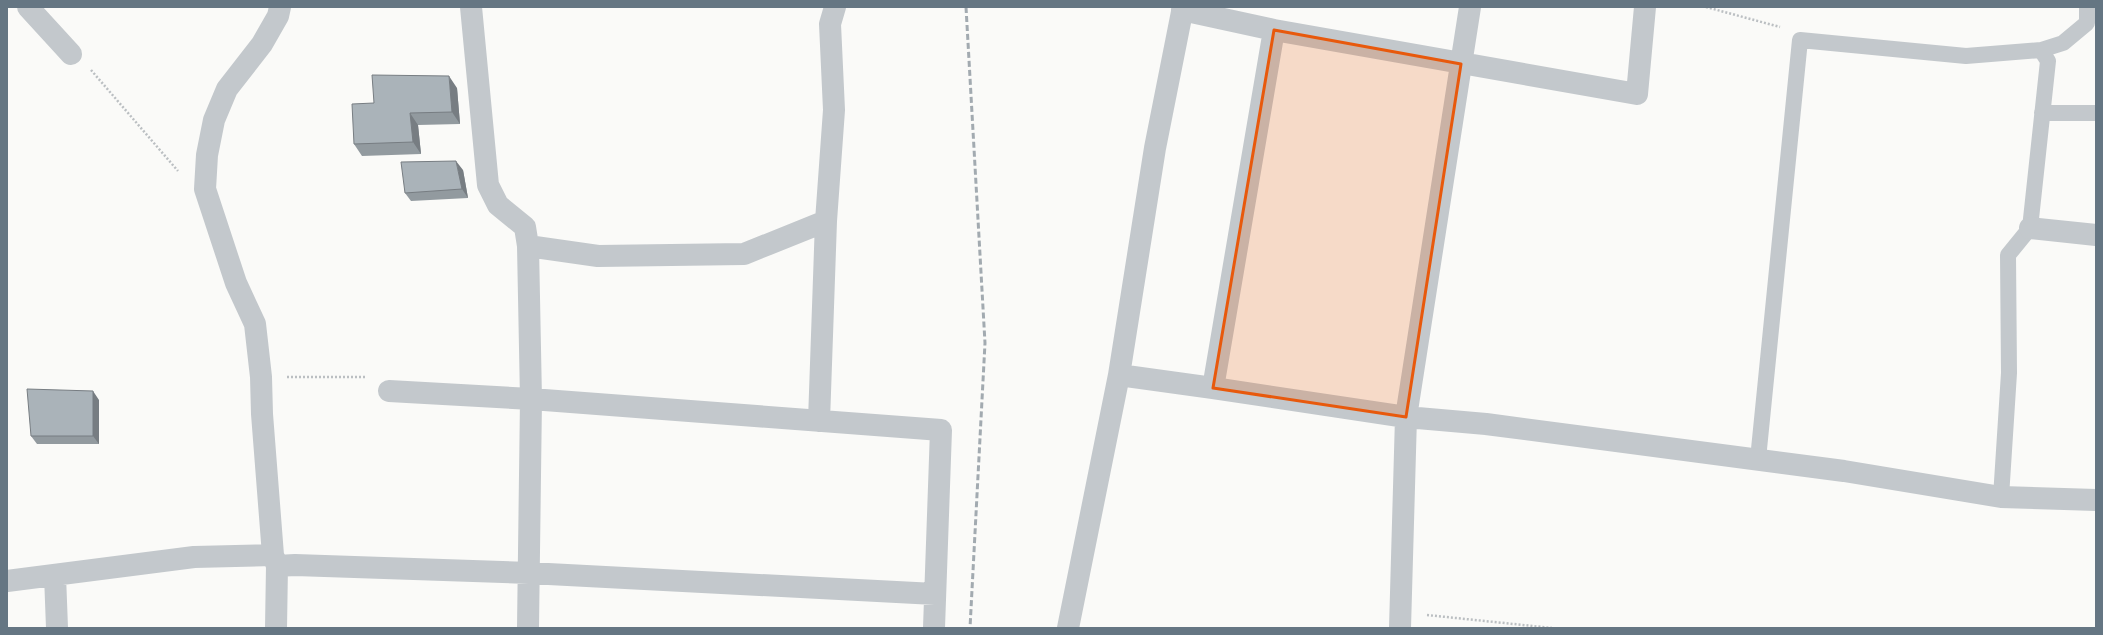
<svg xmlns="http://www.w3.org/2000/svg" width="2103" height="635" font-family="'Golos Text',sans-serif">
  <rect width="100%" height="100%" fill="#fafaf8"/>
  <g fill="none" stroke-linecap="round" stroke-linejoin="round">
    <path stroke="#bbbfc2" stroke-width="2.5" stroke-dasharray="2 2" stroke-linecap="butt" d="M1706,7L1780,27
      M91,70L178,171
      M287,377H366
      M1427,615L1552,628"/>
    <path stroke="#c3c8cc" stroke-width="16" d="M2041,50L2063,43L2087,23V7
      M2042,113H2096
      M1758,459L1800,40L1966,56L2041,50L2048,61L2030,228L2008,255L2009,373L2001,497"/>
    <path stroke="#c3c8cc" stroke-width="22" d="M28,7L71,54
      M471,7L488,185L498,205L525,227L528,246L531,399L528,628
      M1182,10L1274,30L1213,388L1406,417L1486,424L1844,471L2001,497L2096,500
      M1274,30L1637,94L1645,7
      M2030,228L2096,235
      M528,246L598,256L744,254L826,221
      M1119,375L1213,388
      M389,391L531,399L941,430L934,628
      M819,421L826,221L834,110L830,24L835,7
      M277,566L295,565L529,573L935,594
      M55,575L57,628
      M7,581L194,557L273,555
      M276,628L277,566L273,555L262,414L261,377L255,324L236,283L205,189L207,155L214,120L227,89L262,44L278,16L280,7
      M1068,628L1119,375L1155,148L1183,7
      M1400,628L1406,417L1470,7"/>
    <path stroke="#a2aab0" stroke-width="3" stroke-dasharray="6 3" stroke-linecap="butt" d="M966,7L985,343L970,628"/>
  </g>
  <path fill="#929a9f" d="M457,88L460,124L418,125L421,154L362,156L354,144L374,103Z
    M463,170L468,198L411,201L405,193Z
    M99,400V444H37L31,436Z"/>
  <path fill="#777d82" d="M449,76L457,88L460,124L452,112Z
    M410,113L418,125L421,154L413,142Z
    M456,161L463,170L468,198L462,189Z
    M93,391L99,400V444L93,436Z"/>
  <path fill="#aab3b9" stroke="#777d82" d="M372,75L449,76L452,112L410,113L413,142L354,144L352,104L374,103Z
    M456,161L462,189L405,193L401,162Z
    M27,389L93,391V436H31Z"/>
  <path fill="#e8590c" fill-opacity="0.2" stroke="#e8590c" stroke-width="3" stroke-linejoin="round" d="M1274,30L1461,64L1406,417L1213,388Z"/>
  <rect width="2103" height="635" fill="none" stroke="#657683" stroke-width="16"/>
</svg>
